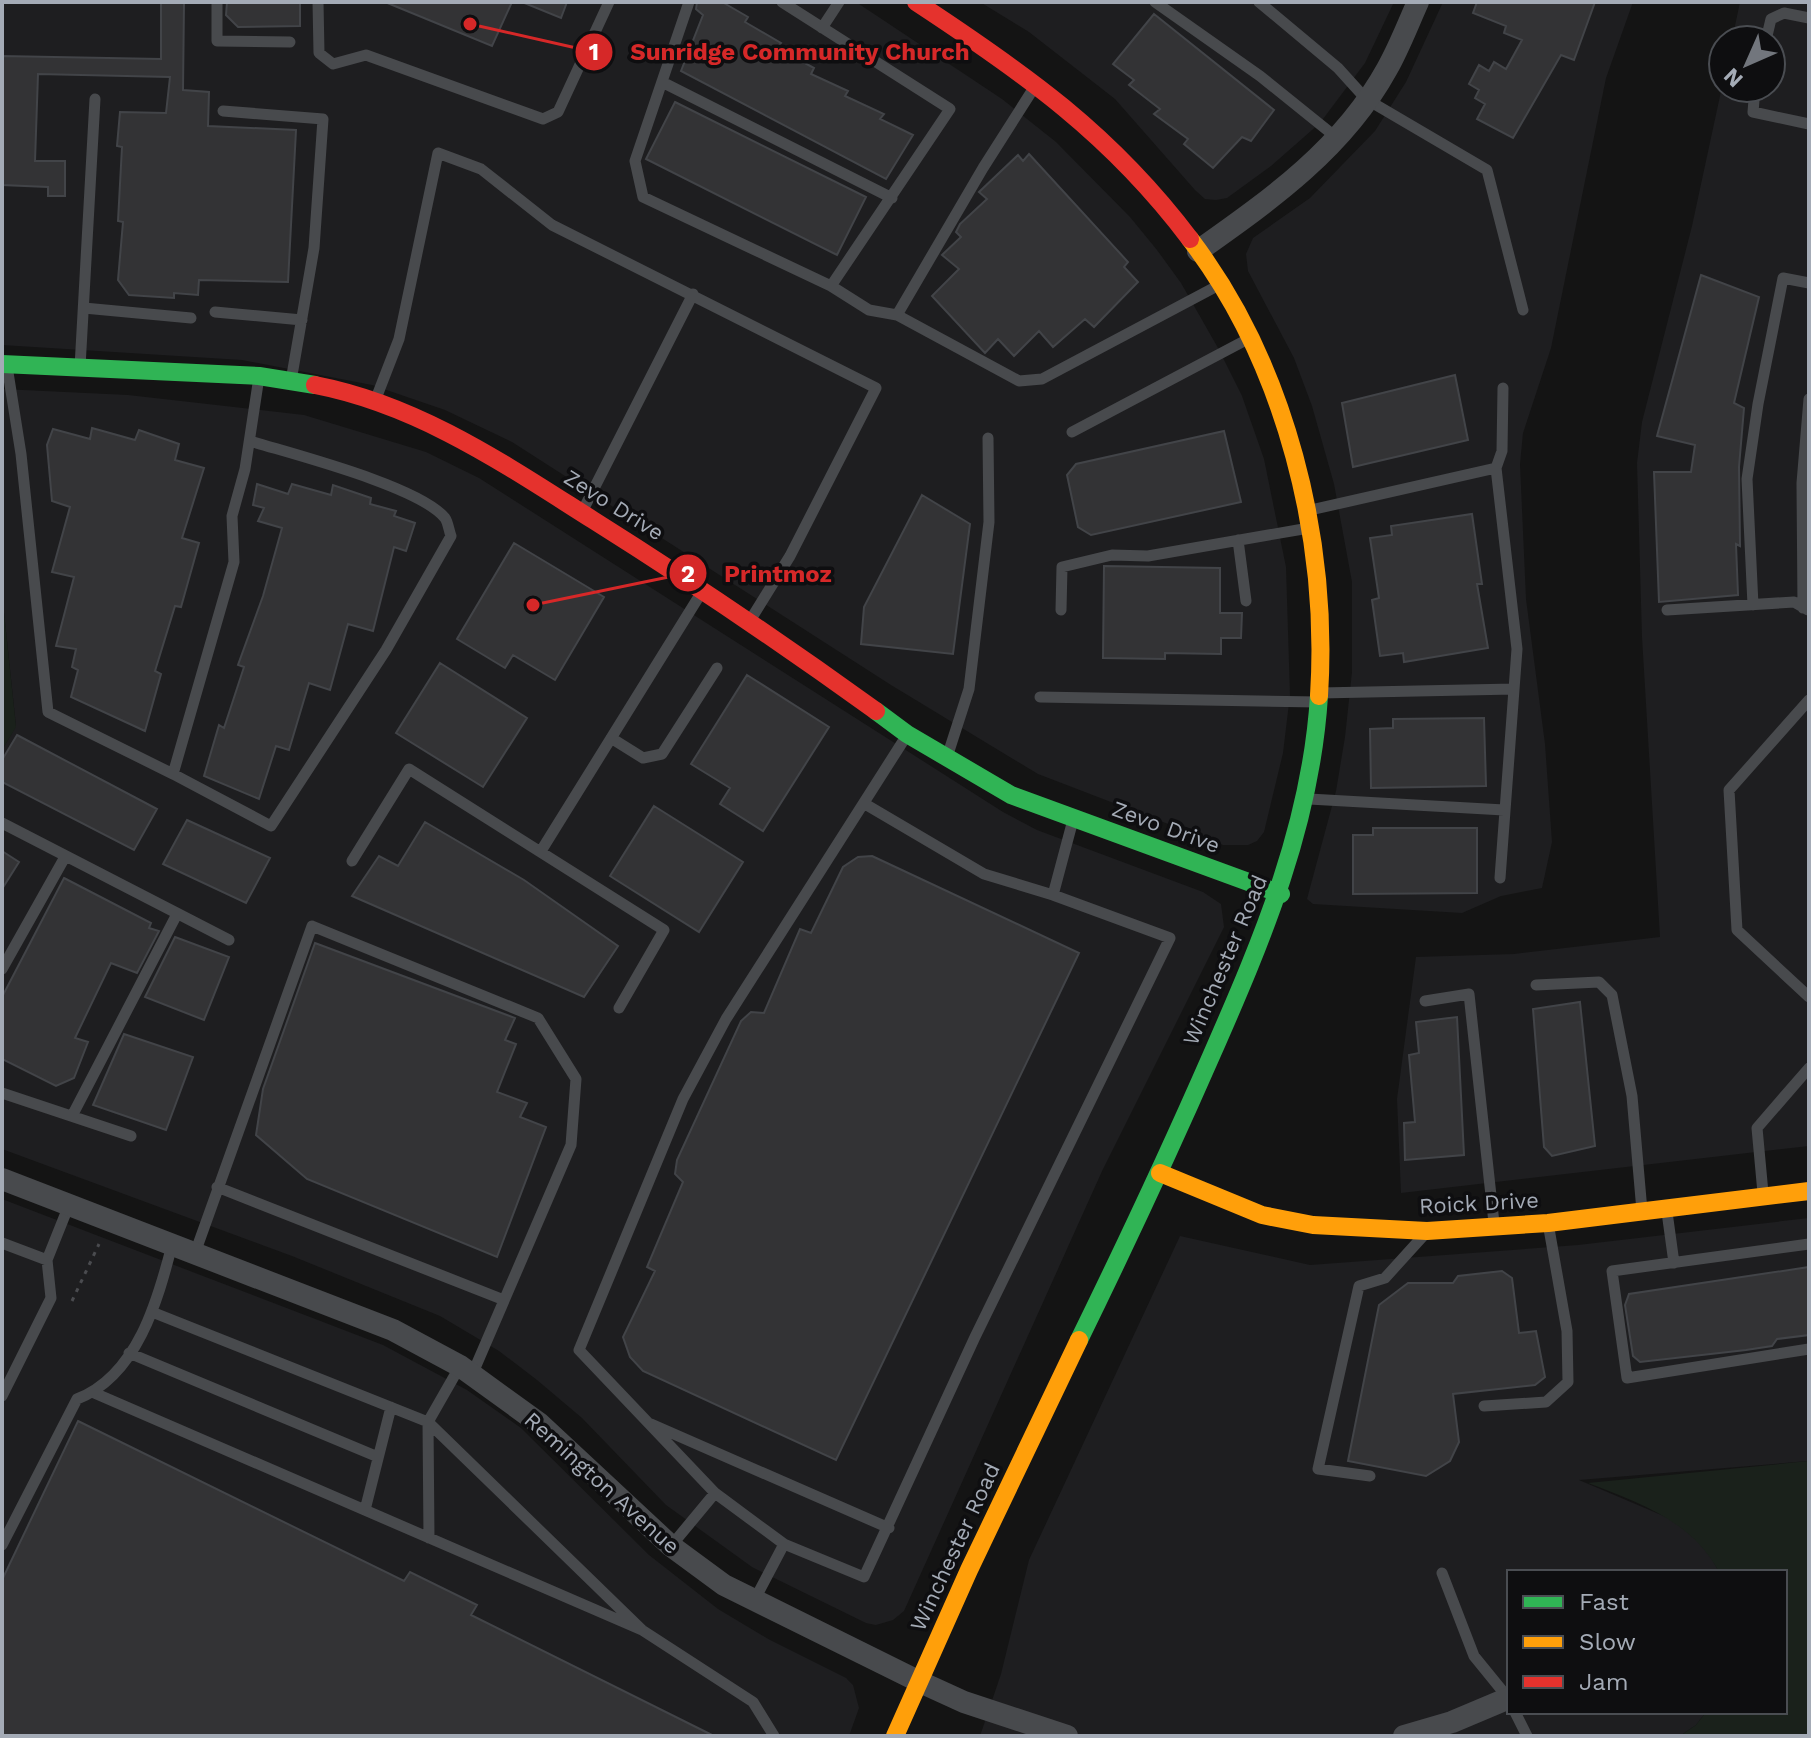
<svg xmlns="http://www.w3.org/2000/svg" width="1811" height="1738" font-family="'Work Sans',sans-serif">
  <rect width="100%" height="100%" fill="#141414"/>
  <path fill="#1e1e20" d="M2,2H856L1002,99L1056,142L1130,217L1157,250L1181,283L1218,348L1242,396L1264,459L1286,567L1290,695L1283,753L1264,832L1257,841L1248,845H1223L1038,774L891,685L512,442L445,410L372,385L242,360L2,345Z
    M980,2H1394L1365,63L1320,123L1271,166L1227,198L1216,200L1205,199L1195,190L1115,99L1029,32Z
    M1443,2H1633L1606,78L1551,348L1523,433L1520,464L1526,599L1545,744L1552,842L1542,888L1501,896L1462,913L1313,904L1307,899L1336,791L1345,737L1352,672V582L1334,484L1312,406L1294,358L1248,271L1246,254L1253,238L1310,198L1375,131L1406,82Z
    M1740,2H1809V1146L1401,1193L1397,1099L1416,957L1514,954L1660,937L1642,637L1637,463L1642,422L1692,226L1723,82V88H1771V40H1732Z
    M2,389L128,395L304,415L426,452L479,478L1003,812L1037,830L1203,892L1221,904L1224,927L1103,1169L904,1611L893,1620L876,1625L866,1623L752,1567L666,1505L582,1418L537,1380L499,1351L440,1316L292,1256L2,1149V750L16,726L2,594Z
    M2,1199L383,1345L467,1390L521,1428L649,1555L718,1609L770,1640L846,1678L853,1685L859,1708L849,1736H2Z
    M1809,1218V1461L1579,1480L1673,1520L1706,1548L1719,1572H1509V1712H1706L1696,1725L1680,1736H980L1001,1674L1029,1560L1180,1236L1310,1265L1578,1245Z"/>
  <path fill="#1a211b" d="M2,594L16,727L2,750Z
    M1809,1461V1736H1680L1696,1725L1706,1712H1785V1572H1719C1692,1521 1640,1503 1588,1483Z"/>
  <path fill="#333335" stroke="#424448" stroke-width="2" d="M161,2H184L183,90L209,92L208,126L296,130L288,282L199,280L198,295L174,293V298L129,295L118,280L123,222L118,221L122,147L117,146L120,112L166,113L170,77L38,74L35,161H65V196H48V187L2,185V56L161,59Z
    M227,2H300V26L238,27L226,15Z
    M385,2H512L492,46Z
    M522,2H567L561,18Z
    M697,2H722L748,17L745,22L781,43L777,48L814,68L811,74L848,91L845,96L884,114L880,119L913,135L886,179L681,71L703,15L696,9Z
    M1477,2H1595L1574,60L1561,55L1513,138L1477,119L1485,104L1475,98L1479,90L1469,84L1479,65L1489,71L1494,62L1506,69L1522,40L1504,33L1506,26L1473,13Z
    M1154,14L1274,110L1251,141L1242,137L1213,168L1184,144L1188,139L1154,114L1160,109L1129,85L1134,80L1113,64Z
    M675,102L866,197L837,255L646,159Z
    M1029,154L1128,262L1124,267L1138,282L1094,327L1085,319L1053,347L1039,331L1014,356L998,339L985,353L932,296L959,269L942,255L961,237L956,232L960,224L987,199L979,192L1018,155L1023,161Z
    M1701,275L1759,297L1734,403L1744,408L1739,467L1740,546L1736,544L1738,595L1659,602L1654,472H1691L1695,445L1657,436Z
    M1455,375L1468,440L1353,467L1342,403Z
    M92,428L135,440L139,430L179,444L175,460L204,468L182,538L199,543L181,607L175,606L155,671L161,674L145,731L71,697L78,670L72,667L76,649L56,646L74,577L52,572L70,507L52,501L47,445L53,429L90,439Z
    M1224,431L1241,502L1091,535L1078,527L1067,475L1076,464Z
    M257,484L288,494L292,484L331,495L333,485L371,498L370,504L396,511L394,516L415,523L406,551L394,547L373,631L348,624L330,690L309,683L289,750L276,746L259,799L204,776L219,725L224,728L244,667L238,665L263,596L282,528L258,521L264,508L253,505Z
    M922,495L970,524L953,654L861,644L864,607Z
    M1472,514L1482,584H1477L1488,648L1404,662L1403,653L1380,656L1372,600L1379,598L1370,538L1392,535L1391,526Z
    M514,543L604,597L555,680L513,655L505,668L457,639Z
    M1104,566L1220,568V613H1242L1241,638H1221V654L1165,653V659L1103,658Z
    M440,663L527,718L483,787L396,733Z
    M747,675L829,727L763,831L720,804L730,788L691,764Z
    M1484,718L1486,786L1371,788L1370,729L1393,728V719Z
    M17,735L157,809L134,850L2,782V760Z
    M654,806L743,862L699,932L610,876Z
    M187,820L270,858L246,903L163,864Z
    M425,822L524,880L618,946L584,997L352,896L379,856L398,866Z
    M1373,828H1477V893L1353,894V835H1373Z
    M2,851L19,862L2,889Z
    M872,856L1079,953L836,1460L643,1371L630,1357L623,1337L655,1271L647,1267L683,1182L675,1174L677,1160L741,1021L751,1012L764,1013L800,929L811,933L843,867L858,857Z
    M64,878L151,923L149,928L159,931L137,973L111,963L75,1038L88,1042L74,1078L56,1086L2,1059V997Z
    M175,937L229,957L204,1020L145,997Z
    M315,943L515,1018L505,1040L516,1044L497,1092L527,1103L520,1117L546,1127L497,1257L307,1179L256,1135L263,1089Z
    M1580,1002L1595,1146L1552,1156L1544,1147L1533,1009Z
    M1457,1017L1464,1155L1405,1160L1404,1123L1415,1122L1409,1055L1419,1053L1416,1022Z
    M124,1034L193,1057L166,1130L93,1105Z
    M1809,1267V1335L1777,1339L1772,1346L1746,1350L1640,1362L1633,1356L1625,1305L1629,1294Z
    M1502,1271L1512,1278L1519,1333L1536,1331L1545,1377L1535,1385L1453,1394L1459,1442L1450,1461L1426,1476L1348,1461L1379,1305L1408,1283H1453L1458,1276Z
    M78,1421L404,1581L410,1572L477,1605L471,1615L714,1736H2V1580Z"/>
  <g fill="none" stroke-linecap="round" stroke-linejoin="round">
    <path stroke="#4a4b4f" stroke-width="3" stroke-dasharray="4 6" stroke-linecap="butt" d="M72,1301L99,1244"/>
    <path stroke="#484a4d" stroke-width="11" d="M217,2V41L290,42
      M318,2L319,53L333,64L366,55L543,119L558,112L609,2
      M689,2L635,161L643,197L831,286L950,109L782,2
      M1155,2L1260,76L1337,138
      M1259,2L1338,68L1366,99L1487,170L1523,310
      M822,28L839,2
      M1766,40L1771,19L1784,13L1809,18
      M662,82L892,198
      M1037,83L983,168L897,315L1019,381L1042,379L1221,284
      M1755,88L1753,112L1809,124
      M223,111L323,119L314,248L291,381
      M831,286L869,310L897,315
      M84,308L191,318
      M215,312L302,320
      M7,366L21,454L48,712L173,774
      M80,367L95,99
      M375,401L399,339L438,153L481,169L552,225L876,388L790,556L751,619
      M1072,432L1248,339
      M250,441C292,454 419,486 445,518C448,522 449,531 451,536L386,650L271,826L173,774L234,562L232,516L245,469L259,377
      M1306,511L1496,468
      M582,512L693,294
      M1238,540L1246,601
      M1753,605L1747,479L1758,404L1783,278L1809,283
      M1803,608L1802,483L1809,399
      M1061,610L1062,567L1112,555L1148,556L1309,528
      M1667,610L1794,602L1808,610
      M1320,693L1514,689
      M1040,697L1318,702
      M1809,700L1729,790L1737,930L1809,997
      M907,735L726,1019L683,1099L579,1350L715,1493L784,1544L864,1577L975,1337L1170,938L1053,895L1073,820
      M611,738L643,758L662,754L717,668
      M948,754L969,689L989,522L988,438
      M1309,799L1504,810
      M865,804L984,874L1053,895
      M2,823L229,940
      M541,851L703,590
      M352,861L409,769L664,930L619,1008
      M1500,878L1517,649L1496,468L1502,451L1503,388
      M2,969L65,857
      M1536,985L1599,982L1612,995L1632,1096L1642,1211
      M1425,1001L1469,994L1494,1223
      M2,1093L131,1136
      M72,1116L177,914
      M217,1187L504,1300
      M1763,1193L1757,1128L1809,1068
      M1667,1212L1674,1263
      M2,1243L47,1260L69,1205
      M1809,1244L1612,1271L1627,1378L1809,1349
      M195,1253L312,926L538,1018L576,1079L571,1145L472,1375
      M152,1312L428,1422L429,1538
      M129,1353L378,1457
      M460,1366L428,1422L642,1630L753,1702L774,1736
      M92,1392L642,1630
      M2,1396L51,1298L47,1260
      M1484,1406L1546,1402L1568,1382L1567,1331L1548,1223
      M651,1424L889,1528
      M1370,1476L1318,1469L1359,1286L1385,1278L1424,1235
      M365,1510L391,1407
      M2,1545L77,1399C137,1376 158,1300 172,1245
      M671,1546L715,1493
      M1442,1573L1474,1656L1509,1699
      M754,1601L784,1544
      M1515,1712L1527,1736"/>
    <path stroke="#484a4d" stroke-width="22" d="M1198,251C1270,200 1343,149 1387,69C1399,48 1408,24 1418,2
      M2,1179L393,1330L460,1366L540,1424L671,1546L724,1585L918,1681L964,1702L1067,1736
      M1404,1736L1452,1722L1509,1698"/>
    <path stroke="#30b455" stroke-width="18" d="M2,364L259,376L315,385
      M876,711L907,734L1011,795L1281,894
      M1079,1340C1125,1246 1170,1150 1212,1054C1263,938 1311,824 1319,696"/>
    <path stroke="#ff9f0a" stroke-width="18" d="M1190,239C1286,365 1329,539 1319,696
      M1160,1173L1262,1215L1313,1225L1427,1231L1548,1223L1809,1191
      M895,1736L969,1570L1079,1340"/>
    <path stroke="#e5322d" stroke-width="18" d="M916,2C1024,73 1111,134 1190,239
      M315,385C419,405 506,465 593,520C690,581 783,644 876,711"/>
  </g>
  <g text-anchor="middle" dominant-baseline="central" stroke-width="7" stroke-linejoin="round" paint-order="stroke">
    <g font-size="22" fill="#a4abb6" stroke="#0e0e10">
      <text transform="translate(614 505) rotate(32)">Zevo Drive</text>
      <text transform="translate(1166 827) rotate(20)">Zevo Drive</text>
      <text transform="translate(1225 960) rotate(-67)">Winchester Road</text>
      <text transform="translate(1479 1203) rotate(-3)">Roick Drive</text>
      <text transform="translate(602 1483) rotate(42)">Remington Avenue</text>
      <text transform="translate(955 1547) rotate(-65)">Winchester Road</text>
    </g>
  </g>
  <path fill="none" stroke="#d62828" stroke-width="3" d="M470 24L594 52M533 605L688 573"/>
  <g fill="#d62828" stroke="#0e0e10" stroke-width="3">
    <circle cx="470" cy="24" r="8"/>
    <circle cx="533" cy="605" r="8"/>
    <circle cx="594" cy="52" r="20"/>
    <circle cx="688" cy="573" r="20"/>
  </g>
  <g font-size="24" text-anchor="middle" font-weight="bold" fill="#fff">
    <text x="594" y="60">1</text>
    <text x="688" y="582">2</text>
  </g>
  <g font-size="24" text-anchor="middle" font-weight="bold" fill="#d62828" stroke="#0e0e10" stroke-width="7" stroke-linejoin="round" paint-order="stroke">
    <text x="800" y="60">Sunridge Community Church</text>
    <text x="778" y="582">Printmoz</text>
  </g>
  <rect width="1811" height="1738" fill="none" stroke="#a4abb6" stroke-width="8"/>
  <rect x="1507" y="1570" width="280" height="144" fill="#0e0e10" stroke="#4a4d52" stroke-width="2"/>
  <rect x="1523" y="1596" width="40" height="12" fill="#30b455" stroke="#4a4d52" stroke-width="2"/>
  <text x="1579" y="1610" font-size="24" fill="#a4abb6">Fast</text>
  <rect x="1523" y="1636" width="40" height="12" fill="#ff9f0a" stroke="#4a4d52" stroke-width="2"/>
  <text x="1579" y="1650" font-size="24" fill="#a4abb6">Slow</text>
  <rect x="1523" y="1676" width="40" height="12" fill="#e5322d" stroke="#4a4d52" stroke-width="2"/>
  <text x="1579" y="1690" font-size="24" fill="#a4abb6">Jam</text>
  <g transform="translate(1747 64) rotate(225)"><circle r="38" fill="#0e0e10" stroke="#4a4d52" stroke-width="2"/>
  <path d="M0-6L14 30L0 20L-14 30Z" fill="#72767d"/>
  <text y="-12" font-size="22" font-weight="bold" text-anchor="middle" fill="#a4abb6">N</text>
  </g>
</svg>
